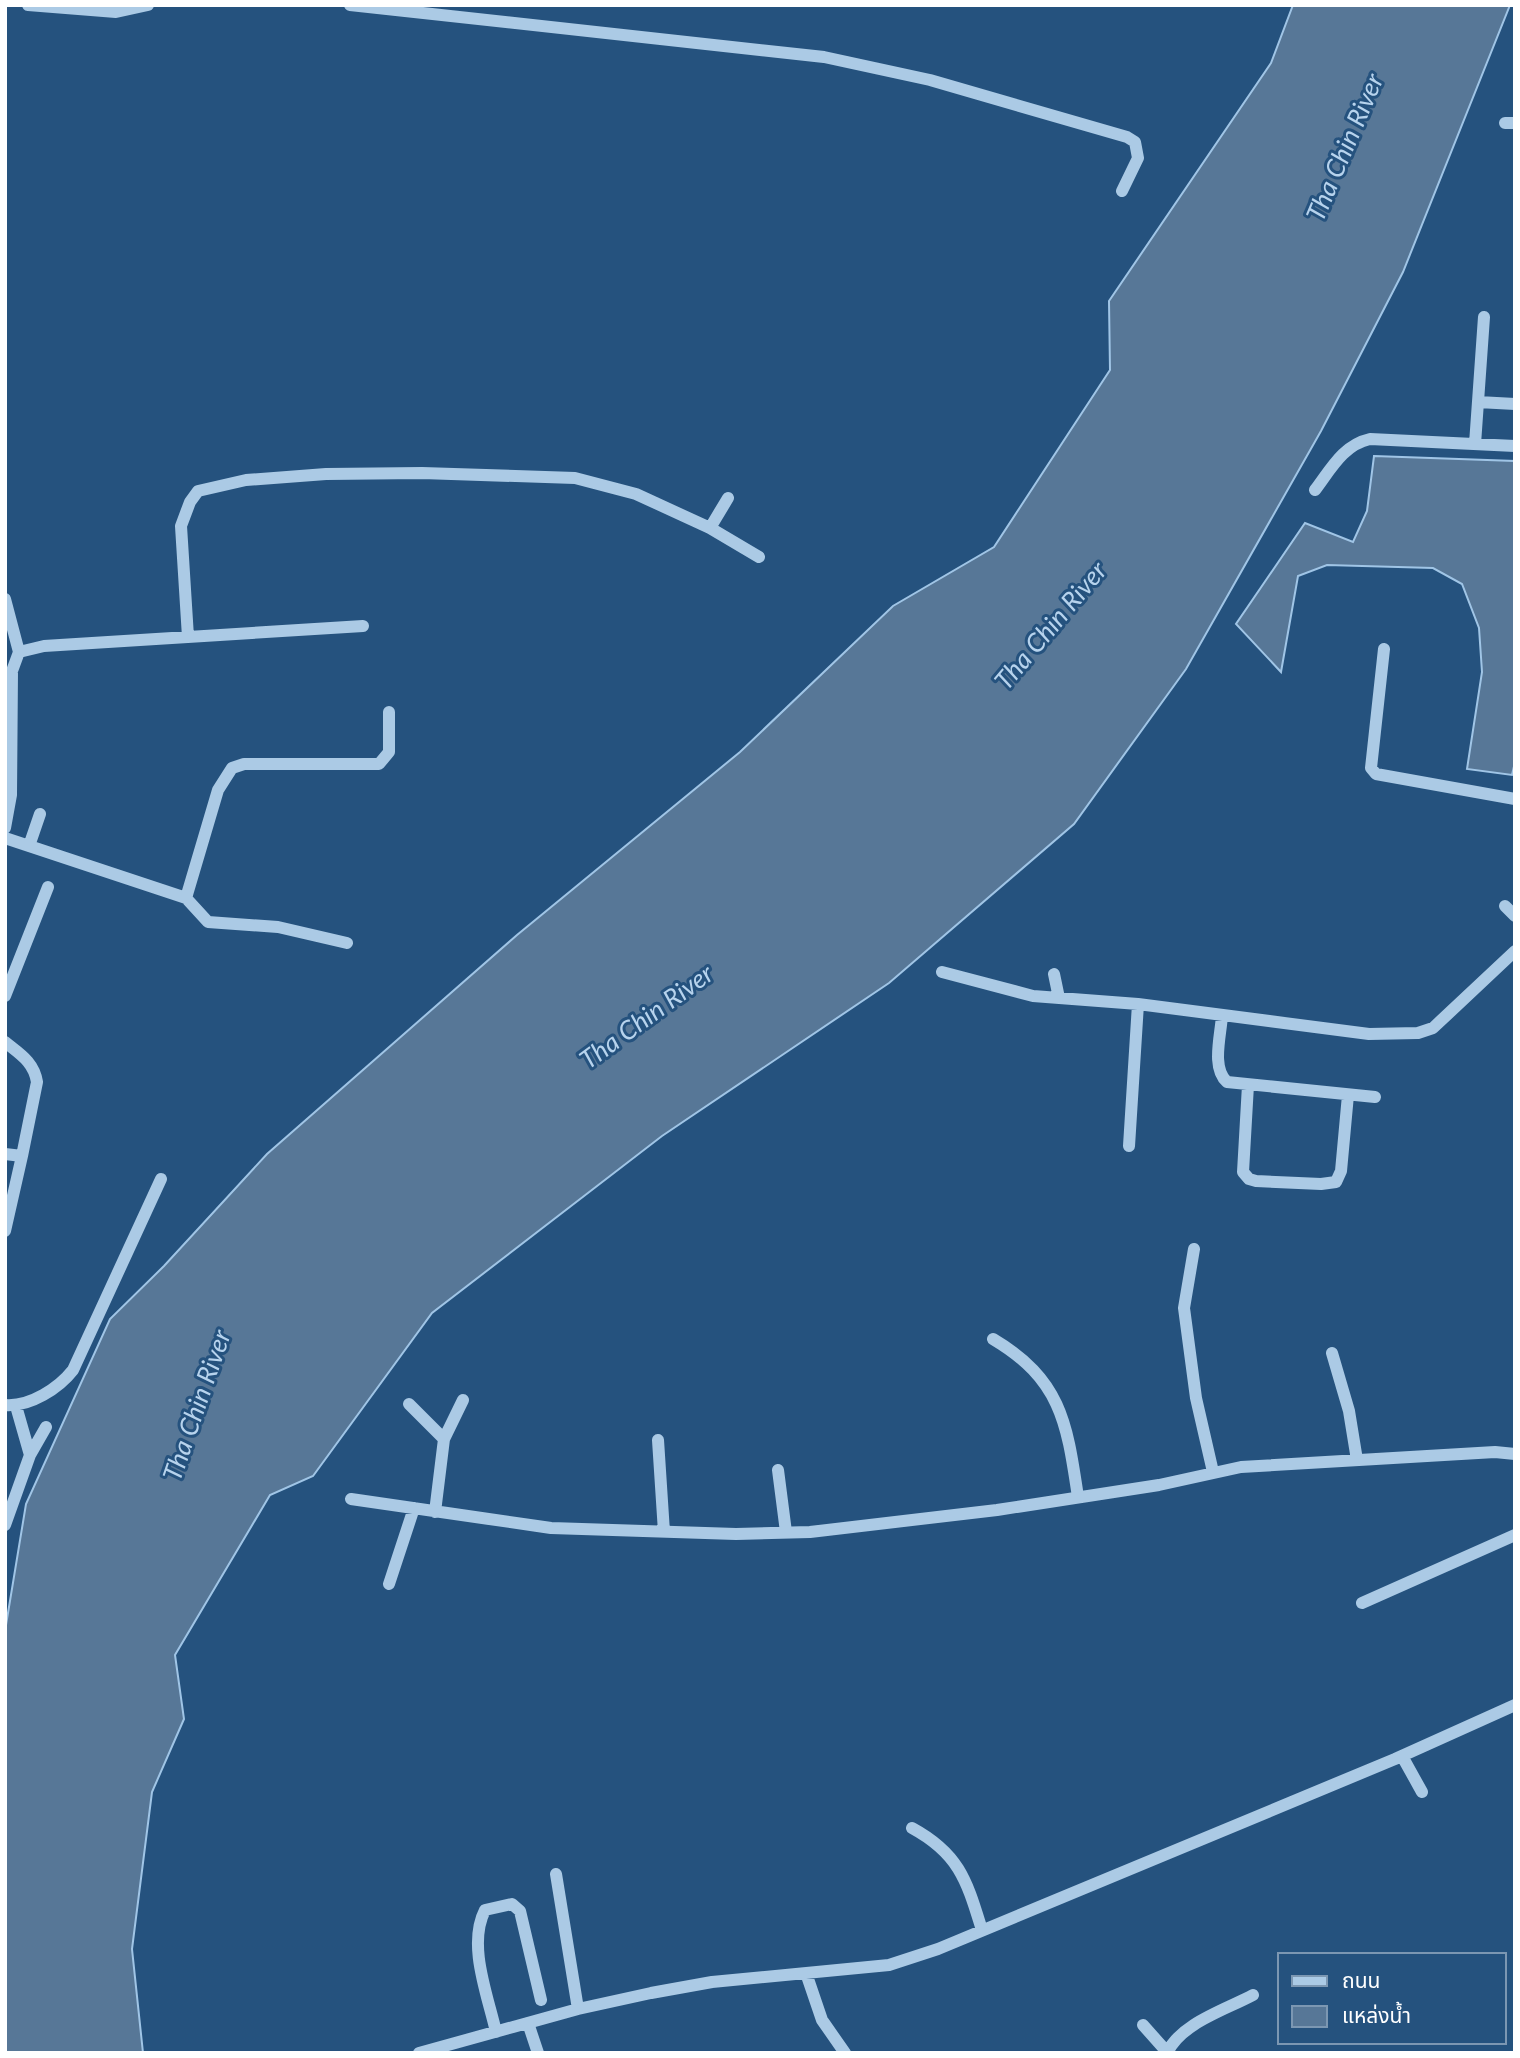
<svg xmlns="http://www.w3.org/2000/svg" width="1520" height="2058" font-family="Lato,'Noto Sans Thai',sans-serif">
  <rect width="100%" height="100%" fill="#25527e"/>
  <path fill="#577797" stroke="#a0c5e6" stroke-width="2" d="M1293,5H1510L1403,272L1321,431L1186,669L1074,824L889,983L662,1136L432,1313L313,1476L270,1495L175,1655L184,1719L152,1792L132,1949L143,2053H5V1631L26,1504L110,1319L164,1266L267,1154L517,935L740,752L893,606L994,547L1110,370L1109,301L1271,63Z
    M1374,456L1515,461V762L1512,775L1467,769L1482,672L1479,628L1462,584L1433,568L1327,565L1298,576L1281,672L1236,624L1305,523L1353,542L1367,511Z"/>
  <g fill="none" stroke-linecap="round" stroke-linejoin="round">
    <path stroke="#abcae5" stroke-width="12" d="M28,5L116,12L148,5
      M350,5L824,57L930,80L1127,137L1135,142L1138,158L1122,191
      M1505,123H1515
      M1478,402L1515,404
      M1475,444L1484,317
      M1315,490C1331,469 1343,445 1370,439L1515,446
      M710,528L728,498
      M5,599L19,652
      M188,637L181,526L190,502L198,491L246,480L326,474L422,473L575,478L636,494L710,528L759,557
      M1384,649L1371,768L1376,774L1515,799
      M5,828L11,795L12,671L19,652L44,646L363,626
      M5,838L186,898L218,790L232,768L244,764H379L389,752V712
      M29,846L40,814
      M186,898L208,922L278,927L347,943
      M1505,906L1515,916
      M942,972L1033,996L1138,1004L1369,1034L1418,1033L1433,1028L1515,951
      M1054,974L1059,998
      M5,996L48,887
      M1222,1015C1221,1035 1211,1068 1227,1082L1375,1097
      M5,1042C20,1054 34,1062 37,1082L22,1156
      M1248,1085L1243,1172L1249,1179L1256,1181L1321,1184L1336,1182L1341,1171L1348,1095
      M1129,1146L1138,1004
      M5,1154L22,1156L5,1231
      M1194,1249L1184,1308L1196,1398L1213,1472
      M993,1339C1062,1380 1067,1424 1078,1497
      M1332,1353L1349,1411L1357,1460
      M409,1404L444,1439
      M5,1405C30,1407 59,1388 73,1370L161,1179
      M658,1440L664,1532
      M30,1455L46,1427
      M778,1470L786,1532
      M351,1499L551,1528L736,1534L810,1532L997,1510L1159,1485L1241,1467L1495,1452L1515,1454
      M435,1512L444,1439L463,1400
      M5,1525L30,1455L16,1406
      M389,1584L414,1508
      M1362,1603L1515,1535
      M1402,1756L1422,1792
      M912,1828C960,1854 967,1882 982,1930
      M556,1874L578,2009
      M806,1973L822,2020L845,2053
      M528,2023L538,2053
      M1143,2025L1167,2052
      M496,2032C488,1996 467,1945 485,1910L512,1904L520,1911L541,2000
      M419,2053L578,2009L651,1993L712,1982L889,1965L938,1949L1395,1759L1515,1705
      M1167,2053C1181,2023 1225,2010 1253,1995"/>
  </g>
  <g text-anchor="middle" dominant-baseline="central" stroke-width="6" stroke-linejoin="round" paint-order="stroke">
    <g font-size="26" font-style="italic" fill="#b7d3ed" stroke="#25527e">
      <text transform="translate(1344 147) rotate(-67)">Tha Chin River</text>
      <text transform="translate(1050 625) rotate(-50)">Tha Chin River</text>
      <text transform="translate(646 1016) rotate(-36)">Tha Chin River</text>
      <text transform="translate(196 1405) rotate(-71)">Tha Chin River</text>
    </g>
  </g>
  <rect width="1520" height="2058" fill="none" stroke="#ffffff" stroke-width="14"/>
  <rect x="1278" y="1953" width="228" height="91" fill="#25527e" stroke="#7c97b2" stroke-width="2"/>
  <rect x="1292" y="1976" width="35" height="10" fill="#abcae5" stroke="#7c97b2" stroke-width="2"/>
  <text x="1342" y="1988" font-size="21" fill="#ffffff">ถนน</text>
  <rect x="1292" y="2006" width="35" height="21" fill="#577797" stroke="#7c97b2" stroke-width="2"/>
  <text x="1342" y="2023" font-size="21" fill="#ffffff">แหล่งน้ำ</text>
</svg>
